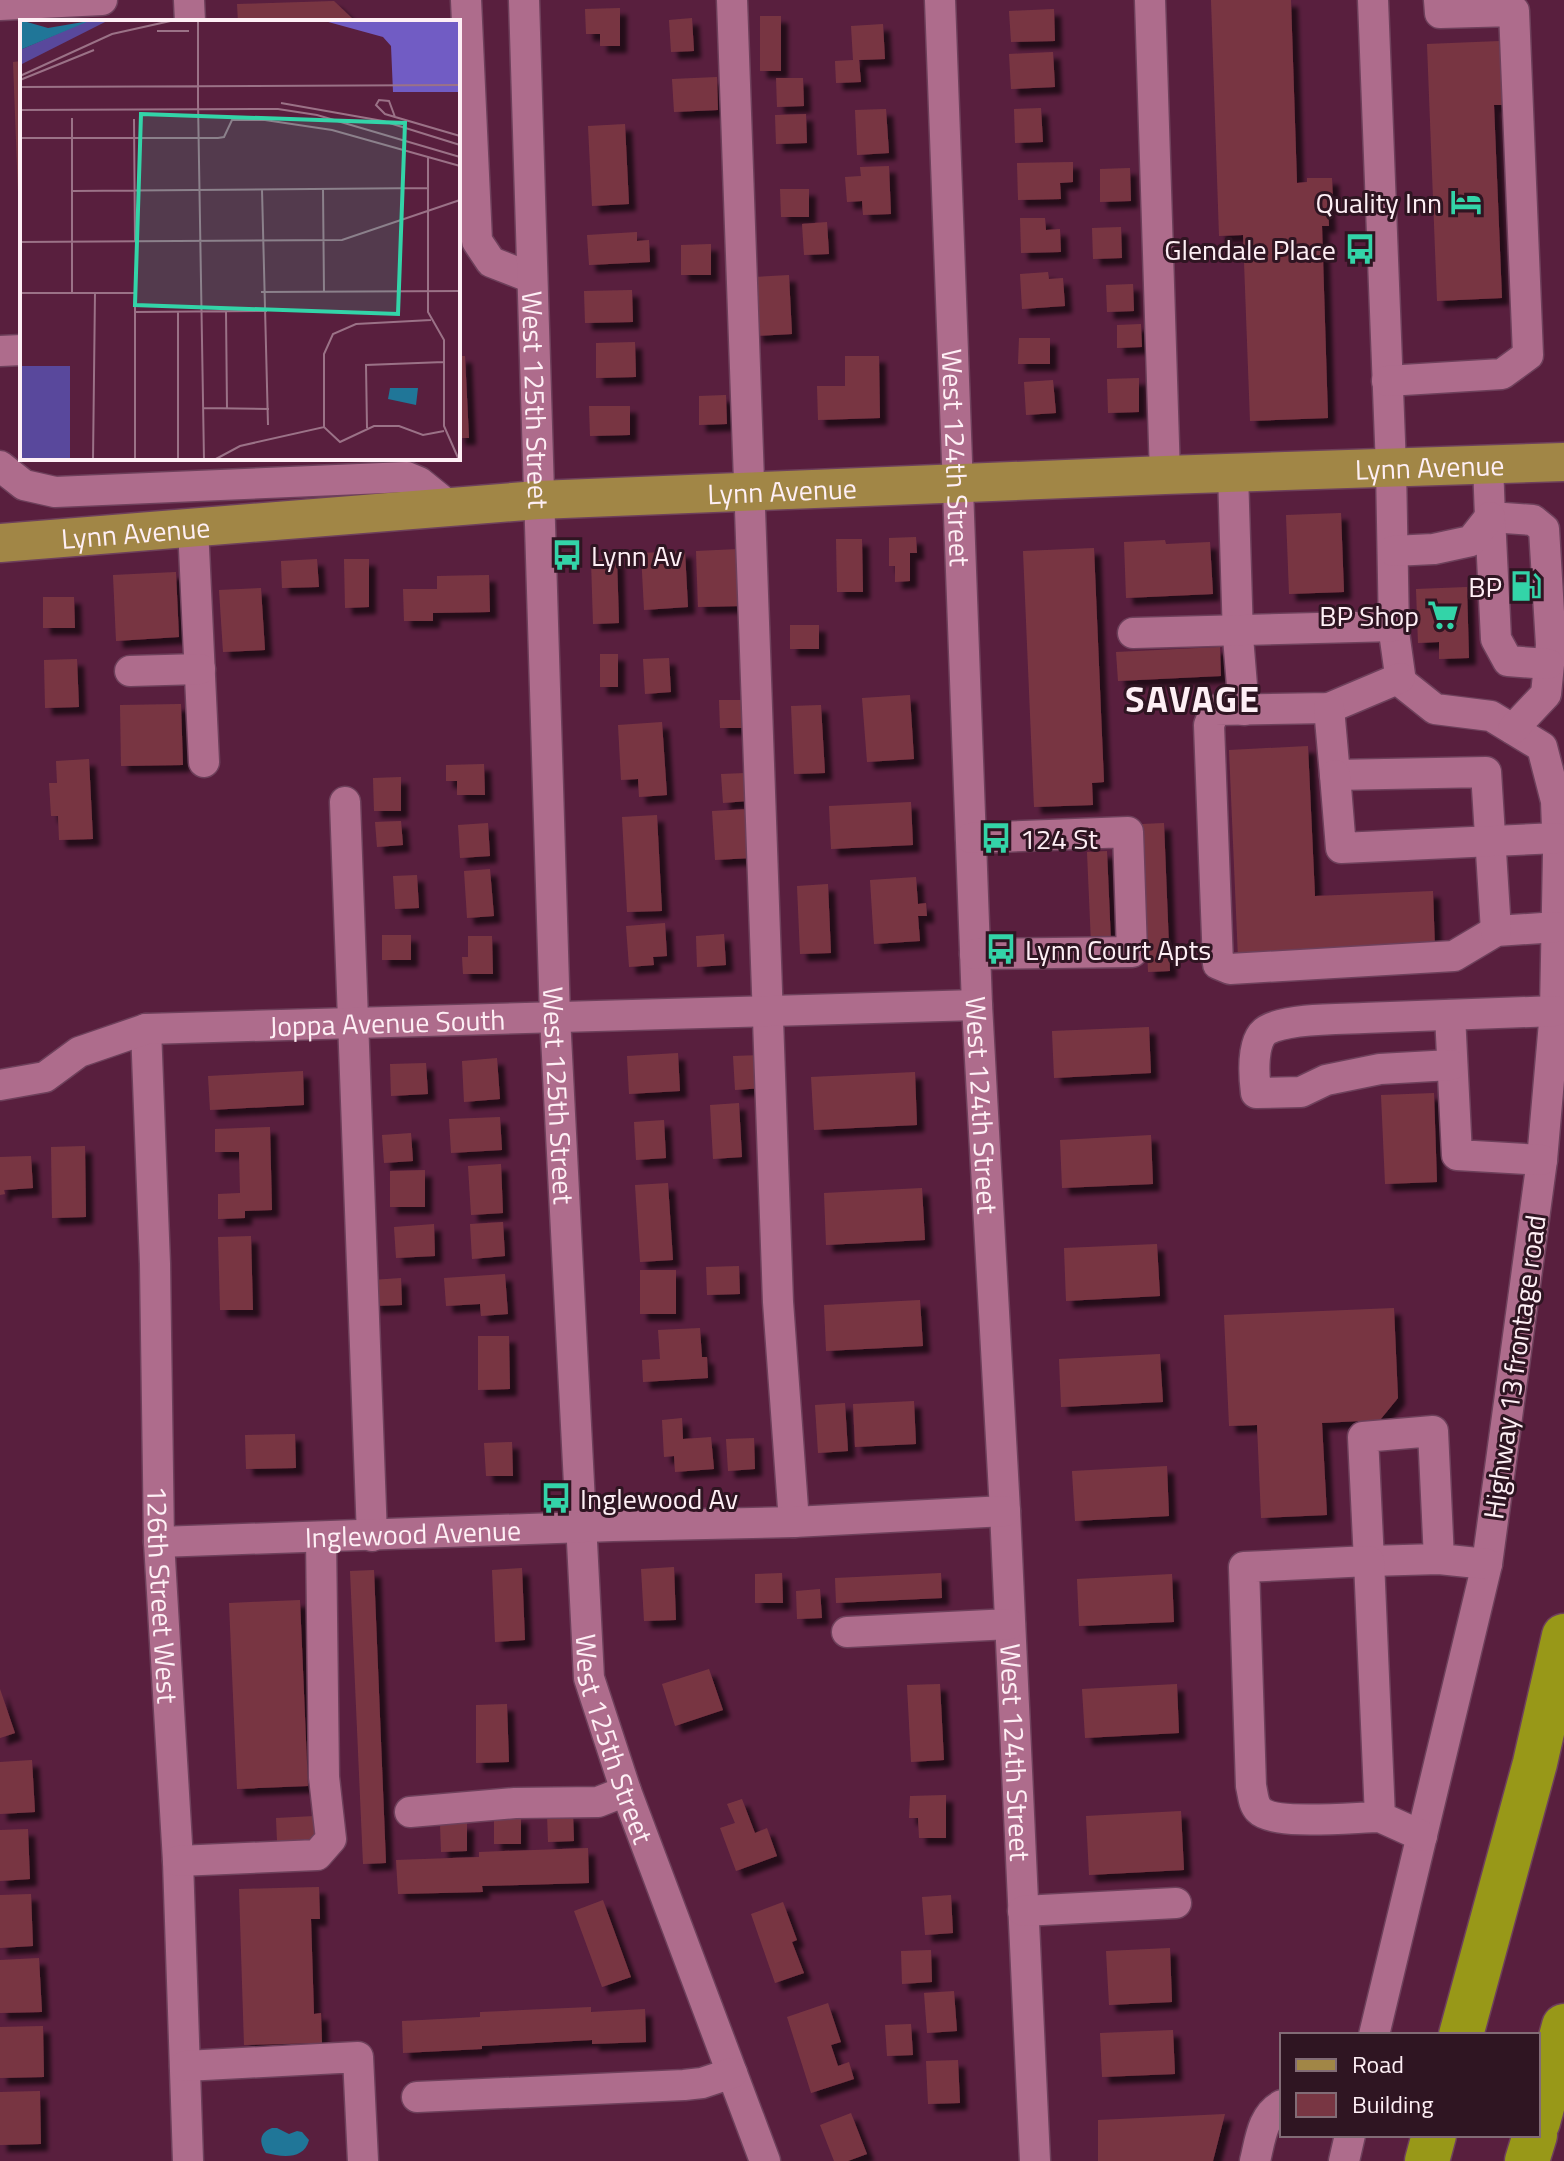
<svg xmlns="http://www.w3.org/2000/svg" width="1564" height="2161" font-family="'Titillium Web',sans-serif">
  <defs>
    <filter id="shadow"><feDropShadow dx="7" dy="7" stdDeviation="2" flood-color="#0009"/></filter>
  </defs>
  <rect width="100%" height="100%" fill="#591f3e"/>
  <path fill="#207698" d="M272,2128H277L289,2134L297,2131L302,2132L309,2140C304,2160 282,2157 266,2153C259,2142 259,2133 272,2128Z"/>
  <path fill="#783643" filter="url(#shadow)" d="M1211,0H1291L1297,183L1307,182V178H1332L1333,202L1328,203L1329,226H1322L1328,418L1250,421L1243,235L1219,236Z
    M334,1L356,22H238L237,4Z
    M620,8V46H600V34H586L585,9Z
    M1054,9L1055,41L1011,42L1009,11Z
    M760,16H781V71H760Z
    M692,18L694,51L671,52L669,20Z
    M883,24L885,59L859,60L861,82L836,83L835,61L853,60L851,26Z
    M1500,41L1502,105H1494L1502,298L1437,301L1427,44Z
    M1053,52L1055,87L1011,89L1009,54Z
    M22,61V218L19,219L13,62Z
    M717,77L718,110L674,112L672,79Z
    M776,78H803L804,106L777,107Z
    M1041,108L1043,142L1015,143L1014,109Z
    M886,109L889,153L857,155L855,110Z
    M806,114L807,143L776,144L775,115Z
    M625,124L629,204L592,206L588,126Z
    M1073,162V182L1060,183L1061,199L1018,200L1017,163Z
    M889,166L891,214L863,215L862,201L847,202L845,177L861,176L860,167Z
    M1130,168L1131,201L1100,202V169Z
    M780,189H809V217H781Z
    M1020,218H1045L1046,230L1060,229L1061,252L1021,253Z
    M827,222L829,254L804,255L802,224Z
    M1121,227L1122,258L1093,259L1092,228Z
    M637,232V241L649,240L650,262L589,265L587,235Z
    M711,244V275H681V245Z
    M1048,272L1049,279L1063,278L1065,306L1022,309L1020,274Z
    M789,275L792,334L756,336L753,277Z
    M1133,284L1134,311L1107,312L1106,285Z
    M632,290L633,322L585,323L584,291Z
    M1141,324L1142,347L1117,348V325Z
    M1019,338H1050V364H1018Z
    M635,342L636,377L596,378V343Z
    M458,356H465L469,438H458Z
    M845,356H879L880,418L818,420L817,386H845Z
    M1139,378V412L1108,413L1107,379Z
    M1053,380L1056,413L1026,415L1024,382Z
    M726,395L727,424L699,425V396Z
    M589,406H630V435L590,436Z
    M1341,513L1344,592L1289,594L1286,515Z
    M916,537L917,553H910V581L895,582V566H889V538Z
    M836,539H862L863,592H837Z
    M1165,540L1166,544L1210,542L1213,594L1126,598L1124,542Z
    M1094,548L1104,782L1092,783L1093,805L1034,807L1023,551Z
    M739,549L742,606L698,607L696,551Z
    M685,551L688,607L644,610L641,553Z
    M317,559L319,587L282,588L281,561Z
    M344,559H369V607L345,608Z
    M617,559L619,623L593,624L591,560Z
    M176,572L179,637L116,641L113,575Z
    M489,575L490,612L433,613V621H404L403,589H437V576Z
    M1467,587L1469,658L1439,659V642L1418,643L1416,589Z
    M261,588L265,650L223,652L219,590Z
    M43,597H74L75,628H43Z
    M790,625H819V649H790Z
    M1220,647L1221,676L1118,681L1116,652Z
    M600,654H618V687H600Z
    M669,658L671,692L645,694L643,659Z
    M77,659L79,707L45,708L44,660Z
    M910,695L914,759L867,762L862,698Z
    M719,700H744V728H720Z
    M181,704L183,765L121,766L120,705Z
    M821,705L825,773L794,774L791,706Z
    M662,722L667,795L639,797L638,779L621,780L618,725Z
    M1308,746L1315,896L1433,891L1435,949L1238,958L1229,750Z
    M89,759L93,839L59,840L58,816H51L49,783H57L56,761Z
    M484,764L485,795H457V781H446V765Z
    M746,773L748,801L723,803L721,774Z
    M401,777V811H374L373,778Z
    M911,802L913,845L831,849L829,806Z
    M749,809L752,858L715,860L712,811Z
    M657,815L662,911L627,912L622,817Z
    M401,821L403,845L377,847L375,822Z
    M488,823L490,856L460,858L458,825Z
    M1164,823L1170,971L1148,972L1142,824Z
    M1107,851L1111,942L1091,943L1087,852Z
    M490,869L494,916L467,918L464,871Z
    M417,875L419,908L395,909L393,876Z
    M916,877L918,904L926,903L927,916H918L920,941L874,944L870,880Z
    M828,884L831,953L800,954L797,886Z
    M665,923L667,956L653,957L654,965L629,967L626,926Z
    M724,934L726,965L697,967L696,936Z
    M382,935H411V960H382Z
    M468,936H492L493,974H463L462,957H468Z
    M1149,1027L1151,1073L1054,1078L1052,1031Z
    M678,1053L680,1091L629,1094L627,1056Z
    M762,1055L764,1088L735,1090L733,1056Z
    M497,1058L500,1099L464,1102L462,1061Z
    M426,1063L428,1094L391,1096L390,1064Z
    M303,1071L304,1105L210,1110L208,1076Z
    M915,1072L917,1125L814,1130L811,1077Z
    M1434,1093L1437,1182L1385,1184L1381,1095Z
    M739,1103L742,1157L713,1159L710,1105Z
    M500,1117L502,1150L451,1153L449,1119Z
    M664,1120L666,1158L636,1160L634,1122Z
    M270,1127L272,1210L245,1211V1218L218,1219V1194L240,1193L239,1152H215V1129Z
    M411,1133L413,1161L384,1163L382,1135Z
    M1151,1135L1153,1184L1062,1188L1060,1140Z
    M85,1146L86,1217L52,1218L51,1147Z
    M31,1156L33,1188L4,1190L5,1194L0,1195V1157Z
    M501,1164L503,1213L471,1215L468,1166Z
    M425,1170V1207H390V1171Z
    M668,1183L673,1260L640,1262L635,1185Z
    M922,1188L925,1240L826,1245L824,1193Z
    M503,1222L505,1256L472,1259L470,1224Z
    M434,1224L435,1256L396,1258L394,1227Z
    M251,1236L253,1310H220L218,1237Z
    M1157,1244L1160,1296L1066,1301L1064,1248Z
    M739,1266L740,1294L707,1295L706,1267Z
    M640,1270H676V1314H640Z
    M505,1274L508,1314L481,1316L480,1304L446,1306L444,1278Z
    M401,1278L402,1305L374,1306L372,1280Z
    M920,1300L923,1346L826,1351L824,1305Z
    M1394,1308L1398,1398L1380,1420L1322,1423L1327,1515L1261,1518L1257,1425L1229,1426L1224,1315Z
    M700,1328L702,1357H707L708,1378L643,1382L642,1360L660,1359L658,1330Z
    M478,1336H509L510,1389L478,1390Z
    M1160,1354L1163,1402L1061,1407L1059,1359Z
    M914,1401L916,1444L855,1447L853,1404Z
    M845,1403L848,1451L818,1453L815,1405Z
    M682,1418L683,1439L711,1437L714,1469L675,1472L674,1456L664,1457L662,1420Z
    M295,1434L296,1468L246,1469L245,1435Z
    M754,1438L755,1469L728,1471L726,1439Z
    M512,1442L513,1476H486L484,1443Z
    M1167,1466L1169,1516L1075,1521L1072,1471Z
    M674,1567L676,1620L644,1621L641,1569Z
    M522,1568L525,1640L495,1642L492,1570Z
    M374,1570L386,1863L363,1864L350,1571Z
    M782,1573L783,1603H755V1574Z
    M941,1573L942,1598L836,1603L835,1578Z
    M1172,1574L1174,1622L1079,1626L1077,1579Z
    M820,1589L822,1618L797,1619L796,1591Z
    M300,1600L308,1786L237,1789L229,1603Z
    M709,1669L723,1710L675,1726L662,1684Z
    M940,1684L944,1760L911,1762L907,1685Z
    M1177,1684L1179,1733L1085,1738L1082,1689Z
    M0,1689L15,1733L0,1738Z
    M507,1704L509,1762L476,1763V1705Z
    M32,1760L35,1812L0,1814V1762Z
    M946,1795V1838H919L918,1818H909L910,1796Z
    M742,1799L755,1833L767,1828L777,1856L736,1871L720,1828L735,1823L727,1804Z
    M1181,1811L1184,1870L1089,1875L1086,1816Z
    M547,1814H573L574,1841L548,1842Z
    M315,1816L316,1839L277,1841L276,1818Z
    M521,1816V1844H494V1817Z
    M467,1823V1851L441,1852L440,1824Z
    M28,1829L30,1879L0,1881V1830Z
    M588,1848L589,1883L482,1886L483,1892L398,1894L396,1860L479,1857V1852Z
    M319,1887L320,1919H311L314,2014L321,2013L322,2043L244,2045L239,1889Z
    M31,1894L33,1946L0,1948V1895Z
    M951,1895L953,1933L925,1935L922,1897Z
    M603,1900L631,1977L602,1987L574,1911Z
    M783,1902L797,1940L792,1942L804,1973L775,1983L751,1914Z
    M1170,1948L1172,2002L1109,2005L1106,1951Z
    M931,1950L932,1982L902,1984L901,1951Z
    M39,1958L42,2012L0,2013V1960Z
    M954,1991L957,2031L927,2033L924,1993Z
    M828,2003L841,2042L831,2045L838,2066L849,2062L854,2079L811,2093L787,2017Z
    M591,2007V2012L645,2009L646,2042L592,2044V2040L482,2046V2049L403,2053L402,2021L480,2017V2012Z
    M911,2024L913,2055L887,2056L885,2025Z
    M43,2026L44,2077L0,2078V2027Z
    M1173,2030L1175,2074L1102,2077L1100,2033Z
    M958,2060L960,2103L928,2104L926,2061Z
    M40,2091L41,2144L0,2145V2092Z
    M851,2113L867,2154L848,2161H834L820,2125Z
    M1225,2114L1213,2161H1098V2120Z"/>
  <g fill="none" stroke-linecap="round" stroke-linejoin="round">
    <defs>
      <g id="minor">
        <path d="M189,0L190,22"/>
        <path d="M466,0L477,241L491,262L532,278"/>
        <path id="s1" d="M524,0L555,1017L589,1678L626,1791L765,2161"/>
        <path d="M732,0L778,1302L794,1522"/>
        <path id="s2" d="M940,0L977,1005L1005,1511L1035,2161"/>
        <path d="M1150,0L1165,475"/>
        <path d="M1373,0L1391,467L1394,632L1401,682L1435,709L1491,716L1542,747L1556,801L1558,855L1555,1011L1542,1160L1487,1564L1374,2035"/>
        <path d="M0,5L102,0"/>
        <path d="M0,351L22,350"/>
        <path d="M1387,381L1502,374L1528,355L1514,11L1440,13L1439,0"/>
        <path d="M1488,464L1490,517L1533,520L1544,529L1551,645L1546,694L1513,729"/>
        <path d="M0,466L24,485L55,492L407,477L419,482L450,507"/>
        <path d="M1233,473L1238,637L1244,710"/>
        <path d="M1490,517L1496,639L1508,661L1548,664"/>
        <path d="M193,527L204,762"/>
        <path d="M1393,551L1434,549L1471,541L1490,517"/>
        <path d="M1133,633L1394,626"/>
        <path d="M130,671L200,669"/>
        <path d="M1400,678L1329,708L1215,710L1209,725L1218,964L1230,969L1454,956L1496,931L1557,927"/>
        <path d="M1329,708L1335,775L1486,772L1496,931"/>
        <path d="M1335,775L1341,848L1557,838"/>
        <path d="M345,802L372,1536"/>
        <path d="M971,838L1128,832L1132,952L975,954"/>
        <path d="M1450,1015L1457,1155L1542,1160"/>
        <path id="s3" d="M146,1029L155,1264L159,1542L178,1861L188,2161"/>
        <path d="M1451,1065L1380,1069L1326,1080L1301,1092L1256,1093C1254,1077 1251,1039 1267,1030C1287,1018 1341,1019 1364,1018C1428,1016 1492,1013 1555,1011"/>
        <path id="s4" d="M0,1085L45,1077L79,1052L146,1029L977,1005"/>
        <path id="s5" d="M159,1542L613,1526L794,1522L1005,1511"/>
        <path d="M1439,1559L1433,1431L1363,1437L1369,1561L1439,1559L1487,1564"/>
        <path d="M847,1632L1010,1624"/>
        <path d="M410,1812L515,1803L598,1802L626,1791"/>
        <path d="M1380,1817C1356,1817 1274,1826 1259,1810C1253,1804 1253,1794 1251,1786L1244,1567L1369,1561L1380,1817L1422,1836"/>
        <path d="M178,1861L317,1855L331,1839L324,1777L321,1537"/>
        <path d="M1023,1911L1176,1903"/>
        <path d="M185,2066L358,2057L363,2161"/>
        <path d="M417,2097L684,2085L702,2083L732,2073"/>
        <path d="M1255,2161C1260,2141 1262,2115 1282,2105"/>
        <path d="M1344,2161L1350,2135"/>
      </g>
      <g id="major">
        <path id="s6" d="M0,543L538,500L1165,475L1564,462"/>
      </g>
      <path id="highway" d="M1461,2035L1535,1763L1564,1636
        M1538,2122L1564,2026
        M1427,2161L1434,2135
        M1527,2161L1535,2135"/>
    </defs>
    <use href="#minor" stroke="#6e405b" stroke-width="33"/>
    <use href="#major" stroke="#6e405b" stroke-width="41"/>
    <use href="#highway" stroke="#6e405b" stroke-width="47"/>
    <use href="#minor" stroke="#ae6c8c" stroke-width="30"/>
    <use href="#major" stroke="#a18646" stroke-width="38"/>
    <use href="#highway" stroke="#989818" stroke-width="44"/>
  </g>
  <defs>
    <symbol id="hotel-bare" viewBox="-9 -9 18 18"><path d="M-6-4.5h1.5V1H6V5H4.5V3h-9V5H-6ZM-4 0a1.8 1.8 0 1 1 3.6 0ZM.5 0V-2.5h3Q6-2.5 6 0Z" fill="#33d4a8" stroke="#2f1522" stroke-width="2.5" paint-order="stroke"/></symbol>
    <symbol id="bus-bare" viewBox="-9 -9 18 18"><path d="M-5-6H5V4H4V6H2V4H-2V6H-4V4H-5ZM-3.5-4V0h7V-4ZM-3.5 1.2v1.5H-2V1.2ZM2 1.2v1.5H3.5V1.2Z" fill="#33d4a8" stroke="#2f1522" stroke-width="2.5" paint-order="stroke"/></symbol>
    <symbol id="fuel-bare" viewBox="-9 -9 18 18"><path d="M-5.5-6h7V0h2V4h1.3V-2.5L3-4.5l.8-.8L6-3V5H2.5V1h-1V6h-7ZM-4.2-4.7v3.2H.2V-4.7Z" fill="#33d4a8" stroke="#2f1522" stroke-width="2.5" paint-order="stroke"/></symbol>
    <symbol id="supermarket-bare" viewBox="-9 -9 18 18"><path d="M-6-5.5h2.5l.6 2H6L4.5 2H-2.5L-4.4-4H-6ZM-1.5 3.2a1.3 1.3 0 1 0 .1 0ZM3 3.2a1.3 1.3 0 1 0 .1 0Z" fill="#33d4a8" stroke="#2f1522" stroke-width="2.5" paint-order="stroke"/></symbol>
  </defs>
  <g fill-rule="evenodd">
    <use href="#hotel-bare" x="1444" y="180" width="44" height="44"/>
    <use href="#bus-bare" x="1338" y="227" width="44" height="44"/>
    <use href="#bus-bare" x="545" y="533" width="44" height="44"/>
    <use href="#fuel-bare" x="1504" y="564" width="44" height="44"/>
    <use href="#supermarket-bare" x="1421" y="593" width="44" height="44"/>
    <use href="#bus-bare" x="974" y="816" width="44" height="44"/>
    <use href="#bus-bare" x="979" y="927" width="44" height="44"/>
    <use href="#bus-bare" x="534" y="1476" width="44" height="44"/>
  </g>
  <g text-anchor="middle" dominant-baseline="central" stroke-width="6" stroke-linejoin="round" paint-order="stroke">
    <g font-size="28" fill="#feeff5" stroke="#2f1522" text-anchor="end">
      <text x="1442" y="202">Quality Inn</text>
      <text x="1336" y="249">Glendale Place</text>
      <text x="591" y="555" text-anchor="start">Lynn Av</text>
      <text x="1502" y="586">BP</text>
      <text x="1419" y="615">BP Shop</text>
      <text x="1020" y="838" text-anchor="start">124 St</text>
      <text x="1025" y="949" text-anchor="start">Lynn Court Apts</text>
      <text x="580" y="1498" text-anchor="start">Inglewood Av</text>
    </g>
    <g font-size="28" fill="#feeff5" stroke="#2f1522">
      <text stroke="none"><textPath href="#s1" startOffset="400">West 125th Street</textPath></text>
      <text stroke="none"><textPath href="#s2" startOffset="458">West 124th Street</textPath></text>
      <text stroke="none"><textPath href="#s6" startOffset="1432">Lynn Avenue</textPath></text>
      <text stroke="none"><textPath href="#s6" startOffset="784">Lynn Avenue</textPath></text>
      <text stroke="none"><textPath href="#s6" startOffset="136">Lynn Avenue</textPath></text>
      <text stroke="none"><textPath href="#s4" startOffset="400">Joppa Avenue South</textPath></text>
      <text stroke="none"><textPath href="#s1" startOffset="1096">West 125th Street</textPath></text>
      <text stroke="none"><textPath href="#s2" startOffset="1106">West 124th Street</textPath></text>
      <text transform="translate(1514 1367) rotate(-82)">Highway 13 frontage road</text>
      <text stroke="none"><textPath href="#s5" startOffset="254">Inglewood Avenue</textPath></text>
      <text stroke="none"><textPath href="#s3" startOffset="566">126th Street West</textPath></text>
      <text stroke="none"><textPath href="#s1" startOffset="1744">West 125th Street</textPath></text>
      <text stroke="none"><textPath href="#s2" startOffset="1754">West 124th Street</textPath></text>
    </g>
    <g font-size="36" font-weight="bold" letter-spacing="2" fill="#feeff5" stroke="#2f1522">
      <text x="1193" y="698">SAVAGE</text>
    </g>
  </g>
  <g transform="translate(20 20)">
    <rect width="440" height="440" fill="#591f3e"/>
    <path d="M69,0H89L0,45V30ZM0,346H50V440H0Z" fill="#59489c"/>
    <path d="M301,0H440V72H373L371,26L363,17Z" fill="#715cc4"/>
    <path d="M0,0L28,8L69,1L0,30ZM370,368H398L396,385L368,379Z" fill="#207698"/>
    <path fill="none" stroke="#9b7287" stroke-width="2" d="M137,11H169M0,56L92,14L155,0M0,60L74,30M0,67L440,65M178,82V0M178,82L184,440M261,83L363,101L440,125M0,90L258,89L297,95L440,137M375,97L369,81L359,80L356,85L365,94L440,116M52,98V273M114,99L115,221M0,118H198L204,117L212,100H245L312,110L440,146M408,137V292L424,320V406L439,440M303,169L304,272M242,170L248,405M53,171L408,168M0,222L322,220L440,180M241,272L440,271M0,273H115V440M206,291L207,389M115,292L247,291M158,292V440M183,388L249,389M304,407V334L313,314L336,304L411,300M347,408L346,345L424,342M73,440L75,272M194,440L220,426L304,407L320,422L354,406H379L403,415L424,411"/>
    <path fill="#33d4a8" fill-opacity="0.15" stroke="#33d4a8" stroke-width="4" d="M121,94L385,103L378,294L115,285Z"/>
    <rect width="440" height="440" fill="none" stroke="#feeff5" stroke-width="4"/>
  </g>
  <rect x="1280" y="2033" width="260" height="104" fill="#2f1522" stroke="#826c76" stroke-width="2"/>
  <rect x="1296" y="2059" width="40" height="12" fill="#a18646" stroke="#826c76" stroke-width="2"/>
  <text x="1352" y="2073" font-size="24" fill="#feeff5">Road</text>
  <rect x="1296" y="2093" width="40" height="24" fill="#783643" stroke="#826c76" stroke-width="2"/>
  <text x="1352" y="2113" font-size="24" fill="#feeff5">Building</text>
</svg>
